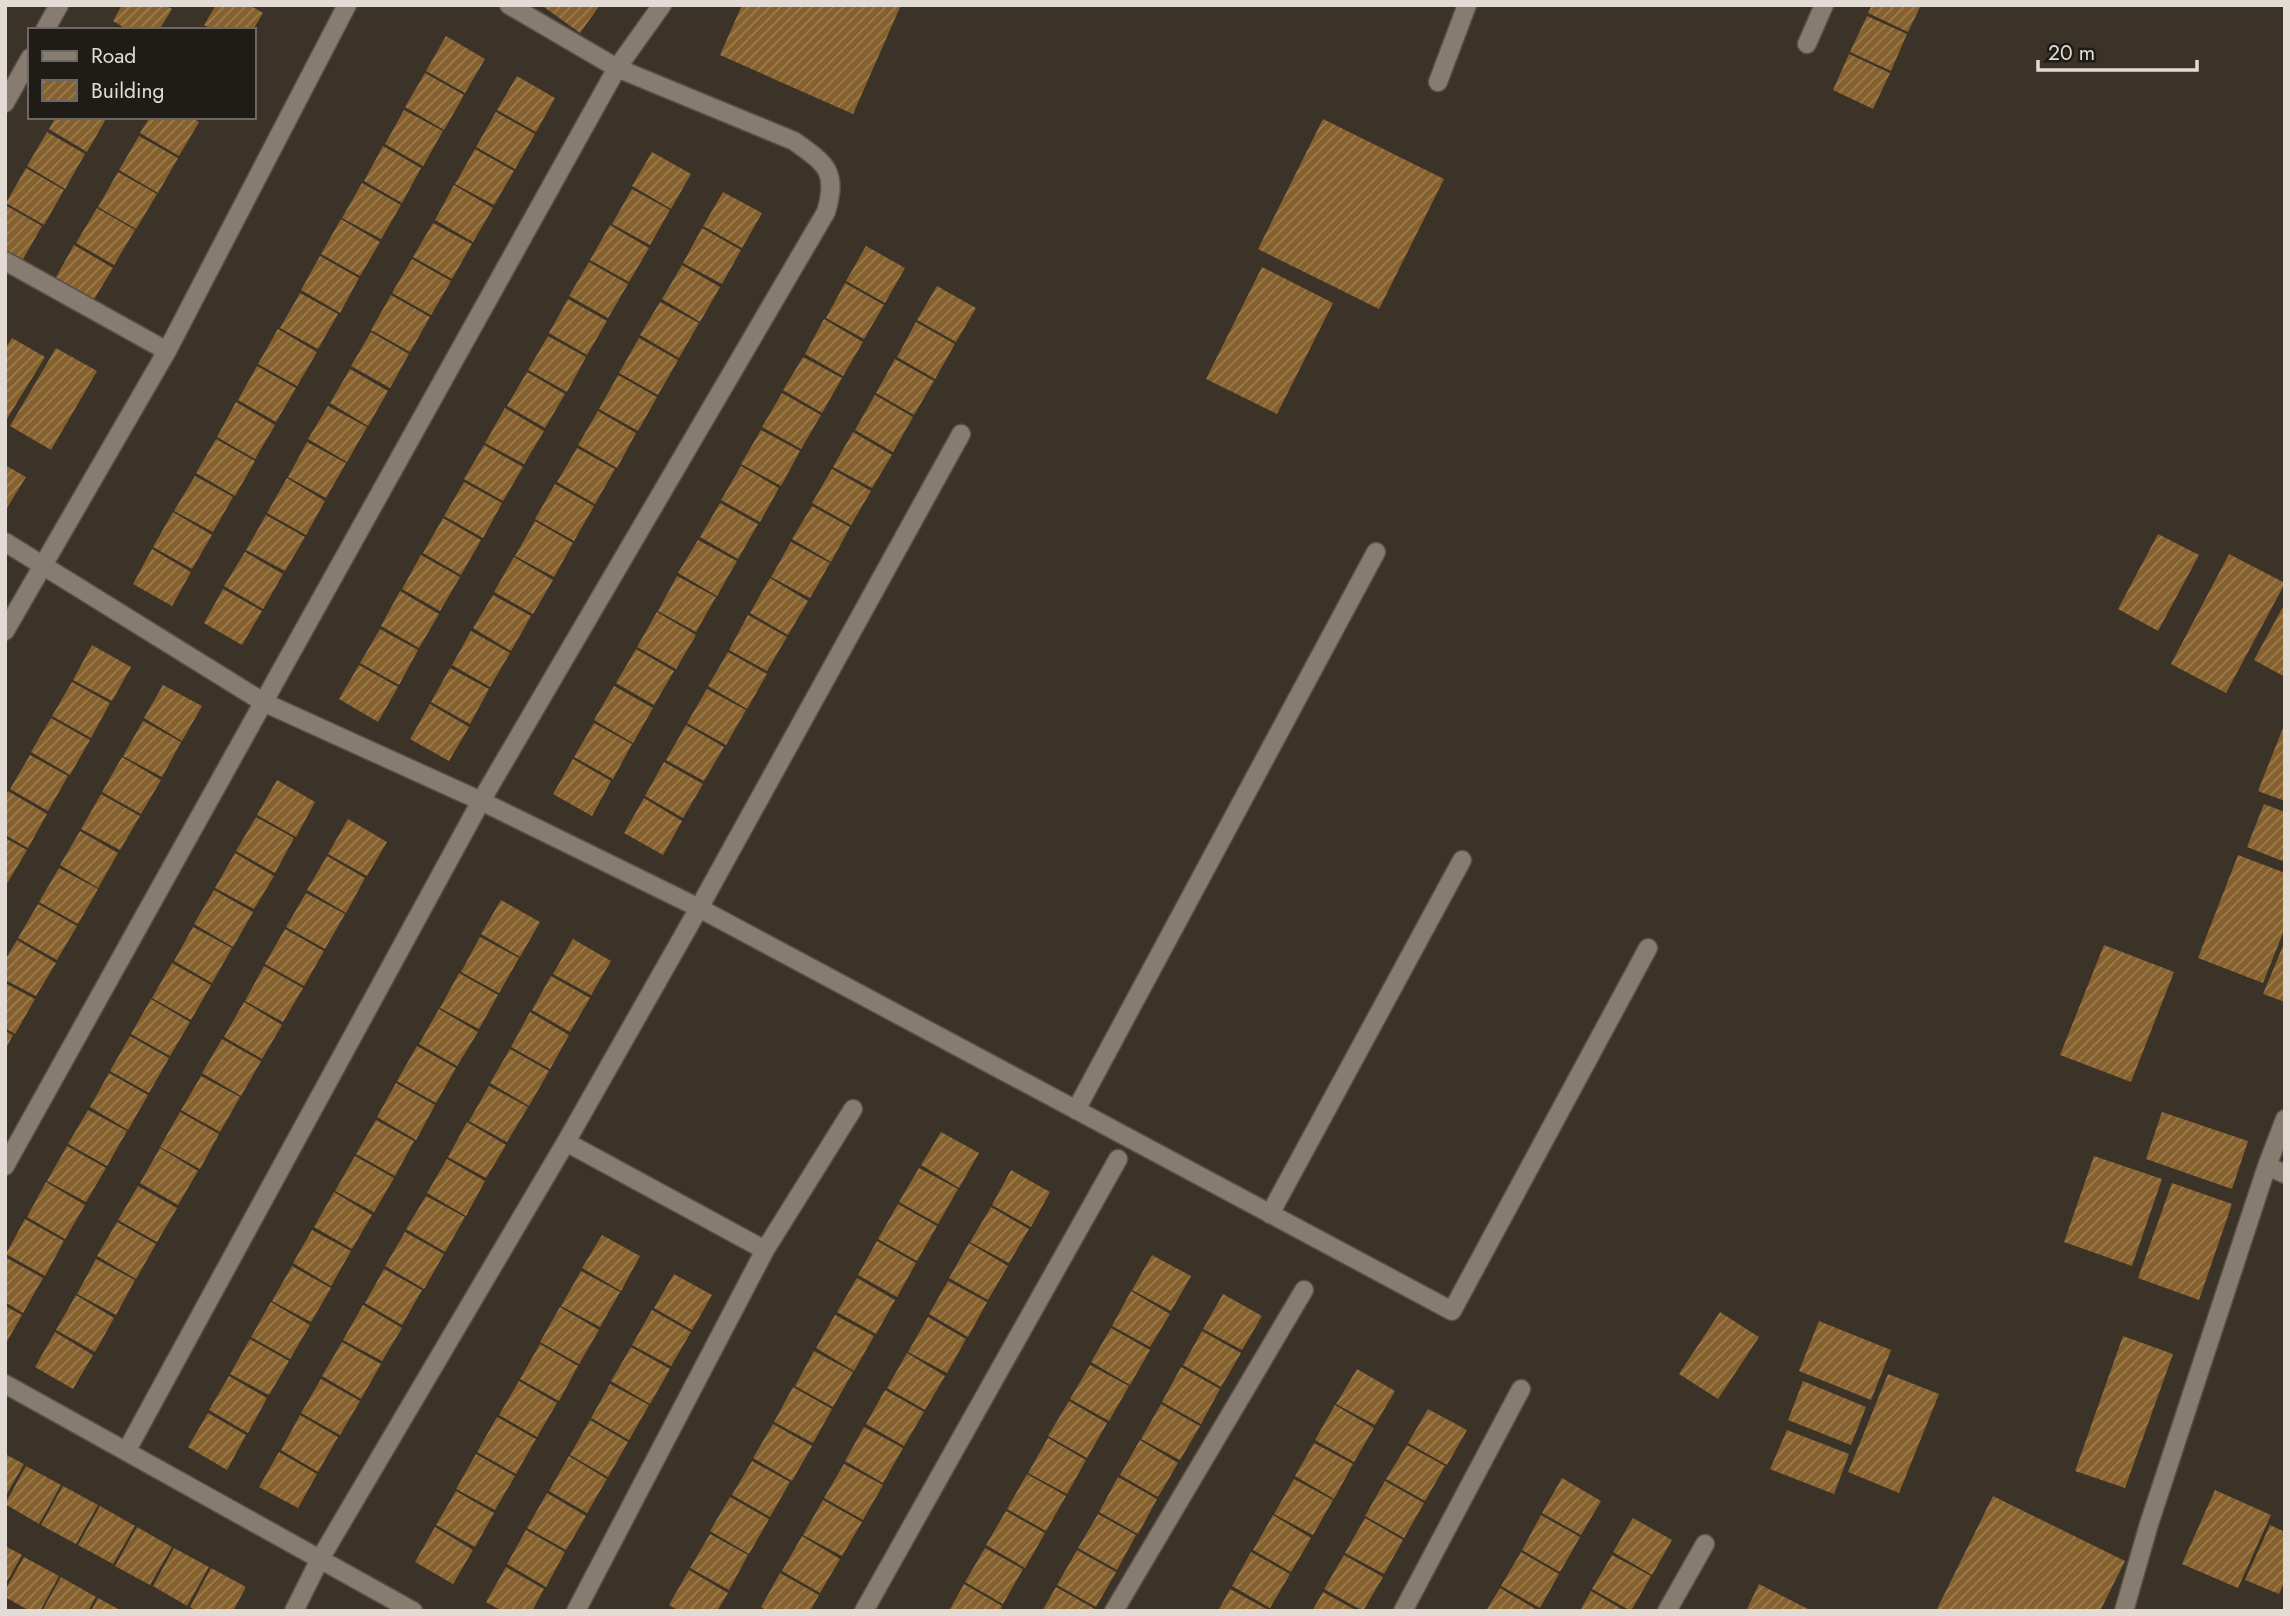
<svg xmlns="http://www.w3.org/2000/svg" width="2290" height="1616" font-family="Jost,sans-serif">
  <defs>
    <pattern id="building-hatch" width="6" height="6" patternUnits="userSpaceOnUse" patternTransform="scale(1.75)"><rect width="6" height="6" fill="#86602d"/><path d="M-1 1l2-2M0 6l6-6M5 7l2-2" fill="none" stroke="#9c7e54"/></pattern>
  </defs>
  <rect width="100%" height="100%" fill="#3b3328"/>
  <path fill="url(#building-hatch)" d="M122,5H165L172,9L159,30H128L113,21Z
    M216,5H249L263,13L253,30H213L204,25Z
    M545,5H600L580,33L544,7Z
    M742,5H901L853,114L720,55Z
    M1872,5H1921L1908,32L1868,13Z
    M1867,16L1907,34L1891,71L1850,52Z
    M446,36L485,59L465,93L426,71Z
    M1849,54L1890,73L1873,109L1833,90Z
    M425,73L464,95L444,130L405,107Z
    M517,76L555,98L536,132L497,110Z
    M404,110L443,131L423,166L385,144Z
    M496,112L535,134L515,169L476,147Z
    M56,117H107L87,152L49,129Z
    M150,117H191L199,122L179,156L140,133Z
    M1323,119L1444,179L1379,309L1258,249Z
    M47,132L85,154L65,189L27,166Z
    M139,136L178,158L158,193L119,170Z
    M383,146L421,168L402,203L364,181Z
    M475,149L514,171L494,205L455,184Z
    M652,152L691,174L671,209L632,186Z
    M26,168L64,190L44,225L6,203Z
    M118,172L157,194L136,229L98,207Z
    M362,183L401,205L381,239L342,218Z
    M454,185L493,208L473,242L435,220Z
    M632,189L670,210L650,245L612,224Z
    M723,192L762,213L742,248L703,226Z
    M5,205L42,226L22,261L5,251Z
    M97,208L135,230L114,265L76,243Z
    M341,219L380,242L360,276L321,254Z
    M433,223L472,244L452,279L413,257Z
    M610,225L649,248L629,282L590,260Z
    M702,228L741,250L722,284L683,263Z
    M74,245L113,268L93,301L55,279Z
    M866,246L905,268L885,303L846,281Z
    M320,256L359,278L340,313L301,290Z
    M412,259L451,281L431,315L392,293Z
    M589,262L628,284L608,318L569,296Z
    M682,265L720,287L700,322L662,299Z
    M1262,267L1333,303L1277,414L1206,379Z
    M845,283L884,305L864,339L826,318Z
    M937,286L976,308L956,342L917,320Z
    M300,293L338,314L318,349L280,328Z
    M391,295L430,317L410,352L371,330Z
    M568,299L607,321L587,355L549,333Z
    M660,302L699,323L679,358L640,335Z
    M824,319L863,342L843,376L805,354Z
    M916,322L955,344L935,379L897,357Z
    M278,329L317,352L297,386L258,364Z
    M371,332L409,354L390,388L351,366Z
    M548,336L586,357L567,392L528,370Z
    M12,338L45,357L5,422V349Z
    M639,338L678,360L658,395L619,373Z
    M56,348L97,371L51,450L10,426Z
    M803,357L842,378L822,413L783,390Z
    M895,359L934,381L914,415L876,393Z
    M257,366L296,388L276,422L238,400Z
    M350,369L388,391L368,426L330,403Z
    M527,372L565,394L545,428L507,406Z
    M618,375L657,397L638,431L599,409Z
    M782,393L821,415L801,449L762,427Z
    M875,395L913,417L893,452L855,430Z
    M236,402L275,425L255,459L217,437Z
    M328,406L367,427L347,462L308,439Z
    M505,408L544,431L524,464L485,443Z
    M598,411L636,433L617,468L578,445Z
    M761,430L800,451L781,486L741,464Z
    M853,432L892,455L872,488L833,467Z
    M216,439L255,461L235,496L196,473Z
    M307,442L346,463L326,498L288,477Z
    M484,445L523,467L503,501L464,479Z
    M577,448L615,469L595,504L557,482Z
    M5,465L26,477L5,511Z
    M741,466L779,488L760,522L721,500Z
    M832,469L871,491L851,525L812,503Z
    M195,476L233,497L213,532L174,511Z
    M287,478L325,501L306,535L267,513Z
    M464,482L502,503L483,538L444,516Z
    M555,484L594,506L574,541L535,519Z
    M720,503L758,524L738,559L700,537Z
    M812,506L850,527L831,562L792,539Z
    M173,512L212,535L192,569L153,547Z
    M266,515L305,537L285,571L246,550Z
    M443,518L481,540L461,575L423,553Z
    M535,521L573,543L554,577L515,556Z
    M2158,534L2199,555L2158,631L2118,609Z
    M698,540L737,561L717,596L678,573Z
    M791,542L830,563L810,598L771,577Z
    M152,549L191,572L172,606L133,584Z
    M245,552L283,574L263,609L224,586Z
    M2229,554L2285,583L2226,693L2171,664Z
    M421,555L460,577L440,611L402,589Z
    M514,557L553,580L533,614L494,592Z
    M677,576L716,597L696,632L658,611Z
    M770,578L808,601L788,635L750,613Z
    M223,589L262,611L242,645L204,623Z
    M400,591L439,614L419,648L381,626Z
    M493,595L531,616L511,651L473,628Z
    M2285,603V677L2254,660Z
    M657,612L696,635L676,669L637,647Z
    M748,615L787,637L767,671L729,650Z
    M380,629L418,650L399,685L360,663Z
    M471,631L510,653L490,687L452,665Z
    M92,645L131,667L112,701L73,680Z
    M636,649L674,671L654,705L616,683Z
    M728,652L767,674L747,709L708,686Z
    M359,665L398,687L378,722L339,699Z
    M450,668L489,689L470,724L431,702Z
    M72,682L110,703L91,738L52,716Z
    M163,685L202,706L182,741L144,718Z
    M614,686L653,708L633,743L594,720Z
    M707,689L746,710L726,745L687,723Z
    M430,704L469,727L449,761L410,739Z
    M51,718L90,740L70,775L31,752Z
    M143,721L181,742L162,777L123,756Z
    M594,723L632,744L613,779L574,757Z
    M2285,723V801L2258,791Z
    M686,725L724,747L704,781L666,760Z
    M30,755L68,776L48,811L10,789Z
    M122,757L161,780L141,814L102,792Z
    M573,759L611,781L592,816L553,794Z
    M664,762L703,784L683,818L645,796Z
    M277,780L315,802L296,837L257,815Z
    M8,791L47,814L28,848L5,835V797Z
    M101,794L140,816L120,850L81,829Z
    M644,798L682,821L663,855L624,833Z
    M2264,804L2285,812V862L2247,847Z
    M256,817L294,838L275,873L236,851Z
    M348,819L387,842L367,876L328,854Z
    M80,831L118,853L98,888L60,865Z
    M5,838L27,850L5,887Z
    M235,853L274,876L254,909L215,888Z
    M2238,855L2285,873V928L2263,983L2198,958Z
    M327,856L365,878L346,913L307,890Z
    M59,868L98,889L78,924L39,902Z
    M214,890L253,912L233,947L194,924Z
    M306,893L345,914L325,949L286,927Z
    M501,900L540,922L520,957L481,934Z
    M38,904L77,926L57,960L18,938Z
    M193,927L232,948L212,983L174,961Z
    M285,929L324,951L304,986L265,964Z
    M480,937L519,958L499,993L461,972Z
    M573,939L611,961L591,995L553,974Z
    M17,940L56,963L36,996L5,980V960Z
    M2285,941V1002L2263,994Z
    M2104,945L2174,972L2131,1082L2060,1055Z
    M172,963L211,985L191,1020L152,998Z
    M264,966L303,988L283,1022L245,1001Z
    M459,973L498,995L479,1029L440,1008Z
    M551,976L590,998L570,1032L532,1010Z
    M5,983L35,999L15,1034L5,1028Z
    M151,999L190,1022L170,1056L131,1034Z
    M244,1002L282,1025L262,1059L224,1037Z
    M439,1009L478,1032L457,1066L419,1044Z
    M530,1012L569,1035L550,1069L511,1047Z
    M5,1031L13,1035L5,1050Z
    M130,1036L169,1058L149,1093L110,1071Z
    M222,1039L261,1061L241,1096L202,1073Z
    M417,1046L456,1068L436,1103L397,1081Z
    M510,1049L549,1071L529,1106L490,1083Z
    M109,1073L148,1095L128,1130L90,1107Z
    M201,1076L240,1097L220,1132L181,1110Z
    M396,1083L435,1105L416,1140L377,1117Z
    M489,1086L528,1107L507,1142L469,1121Z
    M88,1110L127,1131L107,1166L68,1144Z
    M180,1112L219,1134L200,1169L160,1147Z
    M2162,1112L2248,1141L2232,1189L2146,1159Z
    M376,1120L414,1141L395,1176L356,1154Z
    M467,1122L506,1145L486,1178L448,1157Z
    M941,1132L979,1153L959,1188L921,1165Z
    M67,1146L106,1168L86,1202L47,1181Z
    M160,1148L198,1171L178,1205L140,1183Z
    M355,1156L394,1178L374,1212L335,1191Z
    M2094,1156L2162,1179L2132,1266L2064,1242Z
    M447,1159L485,1181L466,1216L427,1193Z
    M919,1168L958,1189L938,1224L899,1202Z
    M1011,1170L1050,1192L1031,1227L992,1205Z
    M46,1182L85,1205L65,1239L27,1217Z
    M2172,1183L2232,1204L2199,1300L2138,1278Z
    M138,1186L177,1208L157,1242L118,1220Z
    M334,1192L372,1215L352,1249L314,1227Z
    M426,1196L465,1217L445,1252L406,1229Z
    M898,1204L937,1226L917,1261L878,1239Z
    M991,1207L1029,1229L1009,1263L970,1242Z
    M25,1219L64,1241L45,1276L6,1254Z
    M117,1222L156,1244L136,1279L97,1256Z
    M312,1230L351,1251L331,1286L293,1263Z
    M405,1232L444,1254L424,1289L385,1266Z
    M602,1235L640,1256L621,1291L582,1268Z
    M877,1241L916,1263L897,1297L858,1275Z
    M969,1243L1008,1266L988,1300L949,1278Z
    M1152,1255L1191,1276L1171,1311L1132,1290Z
    M5,1257L43,1278L23,1313L5,1302Z
    M96,1259L135,1280L116,1315L77,1294Z
    M292,1266L331,1288L311,1322L272,1301Z
    M384,1269L422,1290L402,1325L365,1303Z
    M581,1271L620,1292L600,1327L561,1306Z
    M674,1274L712,1295L692,1330L654,1308Z
    M857,1278L895,1300L876,1334L837,1312Z
    M948,1281L987,1302L968,1337L929,1314Z
    M1131,1291L1170,1314L1150,1347L1112,1326Z
    M1223,1294L1262,1316L1242,1350L1203,1329Z
    M76,1295L114,1318L95,1352L56,1330Z
    M271,1302L310,1325L290,1359L251,1337Z
    M363,1305L402,1328L382,1361L343,1340Z
    M5,1306L22,1315L5,1345Z
    M560,1307L599,1330L579,1364L540,1342Z
    M652,1310L691,1332L671,1366L632,1345Z
    M1720,1312L1759,1337L1718,1399L1679,1374Z
    M835,1315L874,1336L854,1371L816,1348Z
    M928,1317L966,1339L947,1373L908,1352Z
    M1819,1321L1891,1350L1871,1400L1799,1371Z
    M1111,1328L1150,1350L1130,1385L1091,1362Z
    M1202,1331L1241,1353L1221,1387L1183,1365Z
    M55,1332L93,1355L73,1389L35,1367Z
    M2123,1336L2173,1354L2125,1488L2075,1471Z
    M250,1339L289,1361L269,1395L230,1374Z
    M342,1342L381,1364L361,1399L322,1376Z
    M540,1344L578,1366L559,1401L520,1379Z
    M631,1347L670,1369L650,1404L611,1381Z
    M814,1351L853,1372L833,1407L795,1386Z
    M907,1353L945,1376L925,1410L887,1388Z
    M1090,1365L1129,1386L1109,1421L1070,1399Z
    M1181,1367L1220,1389L1201,1424L1162,1402Z
    M1357,1369L1395,1391L1375,1425L1336,1404Z
    M1888,1374L1939,1394L1899,1493L1848,1472Z
    M229,1376L267,1398L248,1433L209,1410Z
    M321,1379L360,1401L340,1435L301,1413Z
    M519,1381L557,1403L537,1437L499,1415Z
    M1803,1381L1866,1407L1851,1445L1788,1420Z
    M610,1384L649,1405L629,1440L591,1418Z
    M793,1387L832,1409L813,1443L774,1422Z
    M885,1390L924,1412L904,1446L866,1424Z
    M1069,1401L1107,1423L1087,1458L1048,1436Z
    M1161,1404L1200,1426L1180,1460L1141,1439Z
    M1335,1405L1374,1428L1354,1462L1315,1440Z
    M1428,1409L1467,1430L1447,1465L1408,1443Z
    M208,1413L246,1435L227,1470L188,1447Z
    M300,1415L338,1437L318,1472L281,1450Z
    M497,1417L536,1439L516,1474L477,1452Z
    M590,1420L628,1442L608,1477L570,1455Z
    M773,1424L812,1446L792,1481L753,1458Z
    M864,1427L903,1448L883,1483L845,1461Z
    M1787,1430L1849,1454L1834,1494L1770,1469Z
    M1048,1438L1086,1460L1067,1494L1028,1473Z
    M1140,1440L1178,1463L1158,1497L1120,1475Z
    M1314,1443L1353,1464L1334,1499L1295,1476Z
    M1407,1445L1445,1466L1425,1501L1386,1479Z
    M279,1452L317,1474L298,1508L259,1487Z
    M5,1454L24,1464L5,1497Z
    M476,1454L515,1476L495,1510L456,1489Z
    M569,1456L607,1479L587,1513L549,1491Z
    M752,1461L790,1482L770,1517L732,1495Z
    M844,1464L883,1485L863,1520L824,1498Z
    M26,1466L61,1485L39,1524L5,1504Z
    M1027,1474L1066,1496L1046,1531L1007,1509Z
    M1118,1477L1157,1499L1138,1534L1099,1512Z
    M1562,1478L1601,1501L1581,1535L1542,1513Z
    M1294,1479L1333,1500L1313,1535L1274,1514Z
    M1385,1481L1424,1503L1404,1538L1365,1516Z
    M63,1486L98,1505L76,1544L41,1525Z
    M2215,1490L2271,1515L2238,1588L2182,1564Z
    M456,1491L494,1513L475,1547L436,1525Z
    M547,1493L586,1516L566,1550L527,1528Z
    M1993,1496L2125,1561L2100,1611H1942L1937,1609Z
    M730,1497L769,1519L749,1554L710,1531Z
    M823,1500L862,1522L842,1556L803,1535Z
    M100,1506L135,1526L113,1564L78,1545Z
    M1006,1511L1045,1533L1025,1568L986,1545Z
    M1098,1514L1136,1535L1117,1570L1078,1548Z
    M1273,1515L1311,1538L1291,1572L1253,1550Z
    M1541,1515L1580,1537L1560,1572L1522,1550Z
    M1365,1518L1403,1540L1384,1574L1345,1553Z
    M1633,1518L1672,1540L1652,1575L1613,1552Z
    M2270,1525L2285,1532V1581L2279,1594L2245,1580Z
    M137,1527L172,1547L150,1585L115,1566Z
    M435,1527L473,1550L453,1584L415,1562Z
    M526,1530L565,1552L546,1587L507,1564Z
    M710,1534L748,1555L729,1590L690,1568Z
    M802,1536L840,1559L820,1593L782,1571Z
    M5,1546L22,1555L5,1585Z
    M174,1548L209,1567L187,1606L153,1586Z
    M985,1548L1023,1569L1003,1604L965,1582Z
    M1077,1550L1116,1572L1096,1607L1057,1585Z
    M1251,1552L1290,1574L1270,1608L1232,1586Z
    M1521,1552L1559,1574L1540,1608L1501,1586Z
    M1344,1555L1383,1577L1363,1611L1324,1589Z
    M1612,1555L1651,1576L1631,1611L1592,1589Z
    M24,1557L59,1576L40,1611H30L5,1597V1590Z
    M506,1567L544,1589L532,1611H502L486,1602Z
    M211,1568L246,1587L233,1611H196L190,1607Z
    M689,1570L728,1593L717,1611H679L669,1605Z
    M780,1573L819,1595L810,1611H767L761,1607Z
    M61,1577L96,1597L88,1611H42Z
    M964,1584L1002,1606L1000,1611H949Z
    M1759,1584L1812,1611H1746Z
    M1056,1587L1095,1609L1093,1611H1042Z
    M1500,1588L1539,1611H1486Z
    M1230,1589L1270,1611H1218Z
    M1591,1591L1625,1611H1580Z
    M1323,1592L1357,1611H1312Z
    M98,1598L122,1611H91Z"/>
  <g fill="none" stroke-linecap="round" stroke-linejoin="round">
    <defs>
      <path id="minor" d="M45,30L59,5
        M1807,44L1824,5
        M1438,82L1467,5
        M5,103L30,58
        M5,261L167,351
        M5,542L263,702L481,801L699,908L1452,1311L1648,948
        M5,631L167,351L347,5
        M1076,1110L1376,552
        M566,1142L765,1250
        M5,1166L617,68L662,5
        M2267,1166L2285,1174
        M1270,1214L1462,860
        M5,1384L413,1611
        M127,1450L481,801L826,212C838,171 826,164 794,141L617,68L509,5
        M294,1611L320,1559L566,1142L699,908L961,434
        M576,1611L765,1250L853,1109
        M864,1611L1118,1159
        M1114,1611L1304,1290
        M1403,1611L1521,1389
        M1667,1611L1705,1544
        M2124,1611L2149,1524L2267,1166L2285,1119"/>
    </defs>
    <use href="#minor" stroke="#585048" stroke-width="21"/>
    <use href="#minor" stroke="#867c70" stroke-width="18"/>
  </g>
  <rect width="2290" height="1616" fill="none" stroke="#e2dcd5" stroke-width="14"/>
  <rect x="28" y="28" width="228" height="91" fill="#1f1b17" stroke="#6d6863" stroke-width="2"/>
  <rect x="42" y="51" width="35" height="10" fill="#867c70" stroke="#6d6863" stroke-width="2"/>
  <text x="91" y="63" font-size="21" fill="#e2dcd5">Road</text>
  <rect x="42" y="80" width="35" height="21" fill="url(#building-hatch)" stroke="#6d6863" stroke-width="2"/>
  <text x="91" y="98" font-size="21" fill="#e2dcd5">Building</text>
  <path d="M2038 60v10h159v-10" fill="none" stroke="#e2dcd5" stroke-width="3.5"/>
  <text x="2048" y="60" font-size="21" fill="#e2dcd5" stroke="#1f1b17" stroke-width="5" paint-order="stroke">20 m</text>
</svg>
